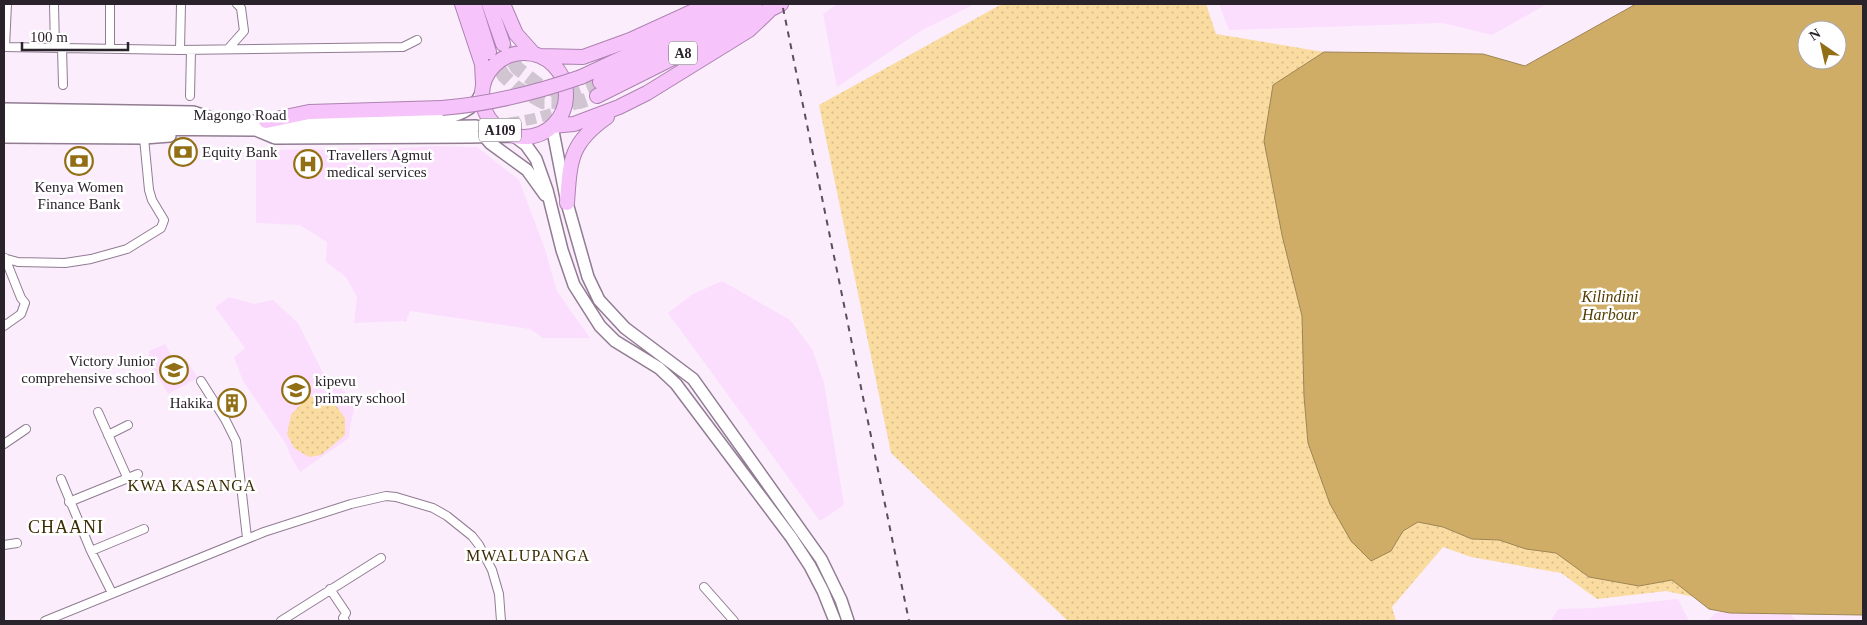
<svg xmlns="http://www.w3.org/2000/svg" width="1867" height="625" font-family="'Times New Roman',serif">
  <defs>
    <pattern id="grass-dots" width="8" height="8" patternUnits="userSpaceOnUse" patternTransform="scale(1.25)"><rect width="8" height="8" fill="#fadca0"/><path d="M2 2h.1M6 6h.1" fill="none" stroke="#d6bc8a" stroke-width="1.8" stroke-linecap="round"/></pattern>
  </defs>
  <rect width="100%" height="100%" fill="#fbedfc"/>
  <path fill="#fbdefd" d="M837,4H975L922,30L837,87L823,14Z
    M1219,4H1547L1492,35L1443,23L1229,30Z
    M434,146L477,147L519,180L545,249L557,291L590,338H543L530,329L410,311L406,322L403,321L354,323L357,297L346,277L326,262L327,242L300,225L256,223V150L388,149Z
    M722,281L790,320L812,349L824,383L844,505L820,521L668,313L693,294Z
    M229,297L254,304L273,300L298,323L325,377L356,400L350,427L349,438L300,472L291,457L286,444L243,381L234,357L245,348L215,307Z
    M165,344L175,362L186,359L198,378L168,394L149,361V351Z
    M1678,599L1689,621H1551L1558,609L1593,608Z
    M1754,606H1785L1794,619L1810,621H1708L1715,613Z"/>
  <path fill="url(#grass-dots)" d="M1002,4H1206L1216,34L1324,52L1273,85L1264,141L1282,235L1302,316L1304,396L1308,443L1391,551L1403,531L1418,521L1443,527L1472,539L1499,540L1526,549L1556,553L1589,577L1639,586L1672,580L1694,597L1666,591L1597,599L1561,573L1471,557L1443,547L1392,607L1396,621H1068L891,453L819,105Z
    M308,396L332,400L345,418V435L321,455L309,457L294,448L287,434L291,415Z"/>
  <path fill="#d0ad66" stroke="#9e8455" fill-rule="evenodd" d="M1636,4H1863V615L1730,613L1709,609L1672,580L1639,586L1589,577L1556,553L1526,549L1499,540L1472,539L1443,527L1418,522L1403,531L1391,551L1371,561L1351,541L1330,504L1308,443L1304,396L1302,316L1282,235L1264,141L1273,85L1324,52L1483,54L1525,66ZM1807,30H1837V60H1807Z"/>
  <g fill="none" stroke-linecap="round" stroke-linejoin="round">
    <path stroke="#d1c5d2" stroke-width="11" stroke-dasharray="11 5.5" stroke-linecap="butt" d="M476,126C518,123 541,120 580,102"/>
    <path stroke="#d1c5d2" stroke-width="14" stroke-dasharray="14 7" stroke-linecap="butt" d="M503,44L517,68L539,85L556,91H577L600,82
      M489,52L504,76L517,88L543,102H580L597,96"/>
    <defs>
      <path id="minor" d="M54,4L55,48
        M4,47L180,50L403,47L417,40
        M5,47L7,4
        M62,48L63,85
        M110,48V4
        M228,49L244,31L241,8L237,4
        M180,50L181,4
        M190,96L191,50
        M7,259L18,262L65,263L91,259L127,249L161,228L164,220L152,200L149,190L144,138
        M4,326L21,314L25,303L21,298L5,258
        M201,381L225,419L236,441L247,538
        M98,412L127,477
        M108,435L128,425
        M4,444L26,429
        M61,479L91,551L112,593
        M69,502L138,474
        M4,545L17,543
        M91,551L144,529
        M704,587L734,621
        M330,589L346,613L343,618L345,621
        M45,621L264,532L351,504L386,496L396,497L433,508L447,516L472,536L479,545L492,570L499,594L501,621
        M281,621L381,558"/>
      <path id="secondary" d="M4,109L193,112L209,117
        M4,119L266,121L439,119C457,116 474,111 481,93
        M552,126L567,203L588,277L599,300L625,328L693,379L821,559L841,600L848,621
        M4,128L256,130L476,126
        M256,130L275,138L470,137L514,136L526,145L536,159L547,190L562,250L574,285L600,326L615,341L659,368L676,384L791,537L810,566L823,591L835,621
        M484,136L490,143L527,170L545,195
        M4,137L144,138L170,136"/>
      <path id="trunk" d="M462,4L482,64L483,83
        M474,4L489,52
        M489,4L503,44
        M503,4L516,34L533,53
        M482 95a42 42 0 1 1 84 0a42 42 0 1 1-84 0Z
        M541,56L583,57L630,40L709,4
        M581,77L695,24L732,4
        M600,82L755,4
        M597,96L781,4
        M266,121L309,112L442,108
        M552,126L574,124L619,107L647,93L749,30L769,11
        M567,203C570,160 570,143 607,117"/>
    </defs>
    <use href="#minor" stroke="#917c93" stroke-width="10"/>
    <use href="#secondary" stroke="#917c93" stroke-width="14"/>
    <use href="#trunk" stroke="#ad82b1" stroke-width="16"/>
    <use href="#minor" stroke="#fff" stroke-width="8"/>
    <use href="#secondary" stroke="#fff" stroke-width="11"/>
    <use href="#trunk" stroke="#f6c4fa" stroke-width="14"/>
    <path stroke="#59505a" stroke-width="2" stroke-dasharray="6 6" stroke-linecap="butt" d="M783,8L909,621"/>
    <defs>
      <path id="trunk-bridge" d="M442,108C491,104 535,93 581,77"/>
    </defs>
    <use href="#trunk-bridge" stroke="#ad82b1" stroke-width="16" stroke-linecap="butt"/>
    <use href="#trunk-bridge" stroke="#f6c4fa" stroke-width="14"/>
  </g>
  <defs>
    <symbol id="bank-ring" viewBox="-11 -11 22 22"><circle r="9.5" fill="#fff" stroke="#926e14" stroke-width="1.5"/><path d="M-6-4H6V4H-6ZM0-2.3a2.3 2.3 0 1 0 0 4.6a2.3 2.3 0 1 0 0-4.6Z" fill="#926e14"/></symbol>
    <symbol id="hospital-ring" viewBox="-11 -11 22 22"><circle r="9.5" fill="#fff" stroke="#926e14" stroke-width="1.5"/><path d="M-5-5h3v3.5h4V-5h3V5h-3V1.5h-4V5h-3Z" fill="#926e14"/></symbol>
    <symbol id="school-ring" viewBox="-11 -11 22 22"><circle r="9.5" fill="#fff" stroke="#926e14" stroke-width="1.5"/><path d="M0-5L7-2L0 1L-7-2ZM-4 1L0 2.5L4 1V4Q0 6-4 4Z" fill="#926e14"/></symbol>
    <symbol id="building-ring" viewBox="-11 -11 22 22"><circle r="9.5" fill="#fff" stroke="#926e14" stroke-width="1.5"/><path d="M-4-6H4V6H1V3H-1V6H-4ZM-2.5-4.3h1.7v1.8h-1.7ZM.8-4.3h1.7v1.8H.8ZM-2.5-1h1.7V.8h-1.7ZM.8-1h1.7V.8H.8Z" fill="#926e14"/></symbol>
  </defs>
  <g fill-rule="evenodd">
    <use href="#bank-ring" x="167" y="136" width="32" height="32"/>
    <use href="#bank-ring" x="63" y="145" width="32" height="32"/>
    <use href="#hospital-ring" x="292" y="148" width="32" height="32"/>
    <use href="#school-ring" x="158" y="354" width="32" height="32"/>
    <use href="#school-ring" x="280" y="374" width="32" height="32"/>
    <use href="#building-ring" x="216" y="387" width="32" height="32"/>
  </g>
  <g text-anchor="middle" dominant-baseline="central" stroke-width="5" stroke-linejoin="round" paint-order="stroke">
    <g fill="#fff" stroke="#6b656b" stroke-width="1">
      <rect x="669" y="41.5" width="28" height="23" rx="4"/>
      <rect x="479" y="118.5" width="42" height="23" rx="4"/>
    </g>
    <g font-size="14" font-weight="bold" fill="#2b232c">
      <text x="683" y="53">A8</text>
      <text x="500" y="130">A109</text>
    </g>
    <g font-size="15" fill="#2b232c" stroke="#fff">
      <text x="240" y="115">Magongo Road</text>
    </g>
    <g font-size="15" fill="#2b232c" stroke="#fff" text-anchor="start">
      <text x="202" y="152">Equity Bank</text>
      <text x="327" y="155">Travellers Agmut<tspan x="327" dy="17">medical services</tspan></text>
      <text x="79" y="187" text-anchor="middle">Kenya Women<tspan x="79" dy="17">Finance Bank</tspan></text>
      <text x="155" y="361" text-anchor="end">Victory Junior<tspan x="155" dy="17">comprehensive school</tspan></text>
      <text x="315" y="381">kipevu<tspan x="315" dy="17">primary school</tspan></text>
      <text x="213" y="403" text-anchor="end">Hakika</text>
    </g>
    <g font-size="16" font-style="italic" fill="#533c00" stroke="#fff">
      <text x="1610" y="296">Kilindini<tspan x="1610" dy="18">Harbour</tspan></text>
    </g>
    <g font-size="16" letter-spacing="1" fill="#3c2b02" stroke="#fff">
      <text x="192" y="485">KWA KASANGA</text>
      <text x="528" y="555">MWALUPANGA</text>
    </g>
    <g font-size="18" letter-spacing="1" fill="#3c2b02" stroke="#fff">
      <text x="66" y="527">CHAANI</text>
    </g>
  </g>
  <rect width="1867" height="625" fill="none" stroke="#2b232c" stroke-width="10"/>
  <g transform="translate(1822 45) rotate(326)"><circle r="24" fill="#ffffff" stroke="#aaa7ab"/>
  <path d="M0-4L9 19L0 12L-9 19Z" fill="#926e14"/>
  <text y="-8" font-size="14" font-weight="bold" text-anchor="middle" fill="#2b232c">N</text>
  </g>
  <path d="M22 42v8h106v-8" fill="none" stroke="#2b232c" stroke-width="2.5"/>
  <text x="30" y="42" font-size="15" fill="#2b232c" stroke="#ffffff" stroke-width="4" paint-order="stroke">100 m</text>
</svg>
